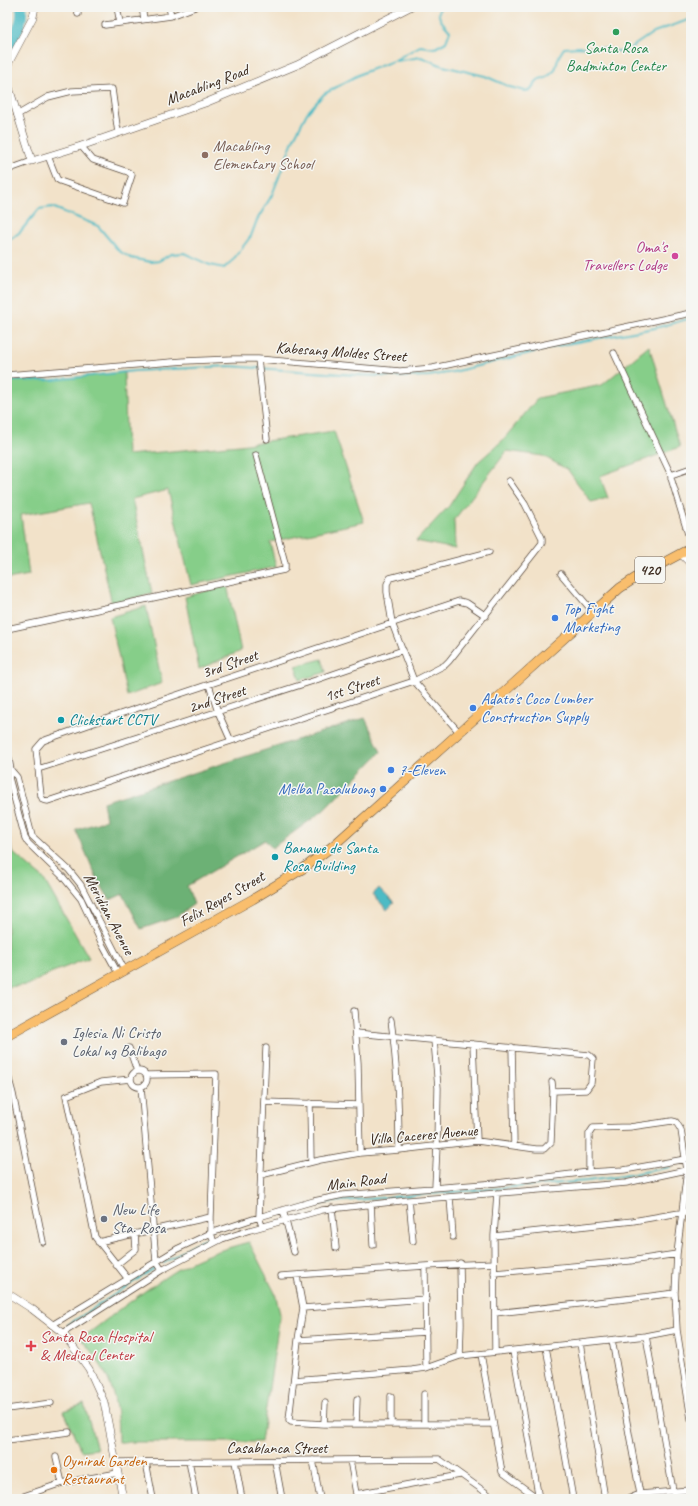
<svg xmlns="http://www.w3.org/2000/svg" width="698" height="1506" font-family="Caveat,sans-serif">
  <rect width="100%" height="100%" fill="#f6f6f2"/>
  <filter id="ink" filterUnits="userSpaceOnUse"><feTurbulence type="fractalNoise" baseFrequency=".025" numOctaves="2"/><feDisplacementMap in="SourceGraphic" scale="8" xChannelSelector="R" yChannelSelector="G"/><feConvolveMatrix kernelMatrix="1 2 1 2 8 2 1 2 1" color-interpolation-filters="sRGB"/></filter>
  <filter id="wash" filterUnits="userSpaceOnUse"><feTurbulence type="fractalNoise" baseFrequency=".012" numOctaves="4" result="noise"/><feDisplacementMap in="SourceGraphic" scale="16" xChannelSelector="R" yChannelSelector="G"/><feGaussianBlur stdDeviation="0.9" result="paint"/><feColorMatrix in="noise" values="0 0 0 0 0 0 0 0 0 0 0 0 0 0 0 0 0 1.4 0 .05"/><feComposite in="paint" operator="in"/></filter>
  <g filter="url(#wash)">
    <rect width="100%" height="100%" fill="#f2e2c9"/>
    <path fill="#86ce89" stroke="#607c54" d="M649,346L680,447L600,476L608,498L591,502L568,470L543,456L507,451L454,520L455,549L416,541L449,506L478,462L502,441L538,398L602,385Z
      M124,372L127,455L240,445L334,431L364,522L270,542L276,567L191,585L168,490L132,499L152,593L112,604L89,503L21,515L29,575L7,579V381L53,380Z
      M227,585L241,651L199,669L185,597Z
      M146,606L162,683L127,696L110,617Z
      M322,659L326,672L300,680L296,666Z
      M7,823L12,852L43,878L89,958L53,972L28,985L7,987Z
      M249,1242L275,1293L280,1314L261,1442H118C118,1397 111,1373 81,1339C110,1317 139,1294 170,1274C194,1258 222,1249 249,1242Z
      M84,1404L97,1449L81,1451L64,1411Z"/>
    <path fill="#6cb175" stroke="#546e4a" d="M365,718L381,752L323,811L272,848L265,840L187,886L194,904L176,917L141,929L123,894L110,900L97,879L76,830L106,820L103,802Z"/>
    <path fill="#4dbbc5" stroke="#447272" d="M379,888L394,903L387,910L373,894Z"/>
    <g fill="none" stroke-linecap="round" stroke-linejoin="round">
      <path stroke="#4dbbc5" stroke-width="2" d="M396,61L421,57L443,66L485,76L510,87L525,91L530,90C536,83 536,78 546,78L555,70L559,56L564,48L578,47L605,48L621,52L629,49L654,32L691,19
        M7,242L20,232L39,209L52,207L98,226L119,251L131,258L151,262L159,261L171,254L184,253L210,265L224,268L232,261L251,236L257,220L272,195L294,138L307,113L324,94L362,73L393,61L420,46L435,48L446,42L450,31C443,23 436,18 440,7
        M7,381L53,380L134,371L230,366L355,375L404,377L429,376L453,372L566,344L655,328L691,318
        M295,1210L330,1202L587,1181L623,1176L670,1167
        M164,1263L192,1245L207,1238
        M68,1325L155,1268"/>
      <path stroke="#4dbbc5" stroke-width="11" d="M7,49C15,36 24,23 21,7"/>
    </g>
  </g>
  <g filter="url(#ink)">
    <g fill="none" stroke-linecap="round" stroke-linejoin="round">
      <defs>
        <path id="minor" d="M77,7L78,14
          M117,7L120,23
          M142,7L144,19
          M169,7L171,16
          M105,25L171,16L195,7
          M17,115L48,97L72,91L112,89L118,133
          M48,156L57,179L60,181L123,203L132,175L128,172L93,160L81,146
          M7,170L32,161
          M614,353L671,475
          M258,359L267,439
          M7,375L185,361L232,359H258L400,371L433,368L691,313
          M691,468L671,475V478L691,544
          M561,574L593,612
          M486,616L467,603L459,601L114,716L48,739L43,741L36,749L41,796L43,800L48,801L414,681L445,665L449,661L542,543V538L525,504L509,481
          M7,629L284,570L285,569V563L256,455
          M209,685L218,712L231,741
          M459,732L414,681L392,623L387,592V584L390,578L489,552
          M7,748L11,770L9,778L25,838L28,843L63,877L81,899L102,944L119,975
          M38,769L313,681L403,650
          M11,770L17,777L32,836L69,870L81,885L125,971
          M354,1011L358,1063L360,1153
          M391,1020C397,1064 399,1106 399,1150
          M356,1033L589,1055L593,1059L591,1083L586,1090L553,1091
          M434,1040L438,1088L437,1146L435,1187
          M473,1044L477,1141
          M512,1047L514,1145
          M129,1048L137,1071
          M131 1079a8 8 0 1 1 16 0a8 8 0 1 1-16 0Z
          M7,1072L13,1094L43,1242
          M146,1075L216,1074L211,1217V1233L214,1243
          M141,1087L156,1261L162,1270
          M264,1102L359,1105
          M310,1103L311,1162
          M589,1172V1134L593,1128L630,1127L672,1121L676,1122L681,1130L687,1170L677,1254L675,1293L677,1330L691,1419
          M261,1175L320,1160L360,1153L399,1150L477,1141L536,1149H544L551,1142L553,1091L552,1082
          M450,1197L453,1237
          M409,1200L413,1241
          M371,1204L373,1245
          M332,1208L336,1248
          M283,1210L294,1252
          M262,1226L259,1217L266,1048
          M494,1236L633,1221L691,1211
          M98,1242L211,1217
          M116,1265L136,1249L135,1234
          M425,1266L426,1368
          M494,1273L630,1261L677,1254
          M281,1276L425,1266L494,1263
          M297,1276L303,1308L298,1340L289,1420L291,1422L324,1424H493
          M128,1279L95,1237L66,1096L101,1082L131,1079
          M303,1308L426,1299
          M495,1313L644,1297L675,1293
          M52,1325L177,1249L211,1233L259,1217L314,1201L343,1195L497,1183L589,1172L624,1170L691,1158
          M63,1333L162,1270L222,1239L250,1230L322,1210L409,1200L626,1183L691,1169
          M646,1336L673,1491
          M298,1340L426,1332
          M612,1340L640,1494
          M580,1343L605,1499
          M546,1347L573,1499
          M513,1351L539,1499
          M495,1352L494,1236L497,1193
          M481,1354L502,1472L539,1499
          M460,1356L461,1324L460,1263
          M294,1380L412,1370L426,1368L460,1356L646,1336L677,1330
          M424,1394V1424
          M7,1409L51,1403
          M324,1424L325,1403
          M356,1424L357,1399
          M391,1424V1396
          M7,1440L69,1432
          M56,1457L62,1483
          M313,1460L320,1499
          M350,1460L357,1499
          M189,1461L196,1499
          M235,1461L242,1499
          M275,1461L282,1499
          M116,1462L439,1459L495,1499
          M146,1462L153,1499
          M356,1494L460,1475
          M15,1499L62,1483L118,1473
          M628,1499L640,1494L691,1490"/>
        <path id="tertiary" d="M7,66L33,17L35,7
          M7,81L32,161L81,146L205,103L297,65L410,7
          M681,554L691,564
          M7,1293L32,1309L63,1333L89,1369L104,1402L123,1499"/>
        <path id="primary" d="M7,1036L253,899L304,868L334,845L620,588L637,577L691,548"/>
      </defs>
      <use href="#minor" stroke="#564638" stroke-width="7"/>
      <use href="#tertiary" stroke="#564638" stroke-width="8"/>
      <use href="#primary" stroke="#564638" stroke-width="10"/>
      <use href="#minor" stroke="#fff" stroke-width="5.5"/>
      <use href="#tertiary" stroke="#fff" stroke-width="7"/>
      <use href="#primary" stroke="#f9be6d" stroke-width="9"/>
    </g>
  </g>
  <circle fill="#2e9e5b" stroke="#f6f6f2" stroke-width="1.5" cx="616" cy="32" r="4"/>
  <circle fill="#8d6e63" stroke="#f6f6f2" stroke-width="1.5" cx="205" cy="155" r="4"/>
  <circle fill="#d1479c" stroke="#f6f6f2" stroke-width="1.5" cx="675" cy="256" r="4"/>
  <g fill="#3f7fe0" stroke="#f6f6f2" stroke-width="1.5">
    <circle cx="555" cy="618" r="4"/>
    <circle cx="473" cy="708" r="4"/>
    <circle cx="391" cy="770" r="4"/>
    <circle cx="383" cy="789" r="4"/>
  </g>
  <g fill="#0f9aa8" stroke="#f6f6f2" stroke-width="1.5">
    <circle cx="61" cy="720" r="4"/>
    <circle cx="275" cy="857" r="4"/>
  </g>
  <g fill="#6b7280" stroke="#f6f6f2" stroke-width="1.5">
    <circle cx="64" cy="1042" r="4"/>
    <circle cx="104" cy="1219" r="4"/>
  </g>
  <path fill="#e0444e" stroke="#f6f6f2" stroke-width="1.5" d="M29 1340h4v4h4v4h-4v4h-4v-4h-4v-4h4z"/>
  <circle fill="#e8710a" stroke="#f6f6f2" stroke-width="1.5" cx="54" cy="1470" r="4"/>
  <g text-anchor="middle" dominant-baseline="central" stroke-width="3" stroke-linejoin="round" paint-order="stroke">
    <rect fill="#f6f6f2" stroke="#73675e" stroke-width="1" x="635" y="557" width="30" height="26" rx="3"/>
    <g font-size="15" font-weight="bold" fill="#3b2a1e">
      <text x="650" y="570">420</text>
    </g>
    <g font-size="16" fill="#27864d" stroke="#f6f6f2">
      <text x="616" y="48">Santa Rosa<tspan x="616" dy="18">Badminton Center</tspan></text>
    </g>
    <g font-size="16" fill="#3b2a1e" stroke="#f6f6f2">
      <text transform="translate(207 85) rotate(-21)">Macabling Road</text>
      <text transform="translate(341 352) rotate(4)">Kabesang Moldes Street</text>
      <text transform="translate(230 664) rotate(-19)">3rd Street</text>
      <text transform="translate(352 688) rotate(-18)">1st Street</text>
      <text transform="translate(217 699) rotate(-18)">2nd Street</text>
      <text transform="translate(222 899) rotate(-30)">Felix Reyes Street</text>
      <text transform="translate(109 914) rotate(62)">Meridian Avenue</text>
      <text transform="translate(423 1135) rotate(-5)">Villa Caceres Avenue</text>
      <text transform="translate(356 1182) rotate(-7)">Main Road</text>
      <text x="277" y="1448">Casablanca Street</text>
    </g>
    <g font-size="16" fill="#785e54" stroke="#f6f6f2" text-anchor="start">
      <text x="213" y="146">Macabling<tspan x="213" dy="18">Elementary School</tspan></text>
    </g>
    <g font-size="16" fill="#b23c85" stroke="#f6f6f2" text-anchor="end">
      <text x="667" y="247">Oma's<tspan x="667" dy="18">Travellers Lodge</tspan></text>
    </g>
    <g font-size="16" fill="#366cbe" stroke="#f6f6f2" text-anchor="start">
      <text x="563" y="609">Top Fight<tspan x="563" dy="18">Marketing</tspan></text>
      <text x="481" y="699">Adato's Coco Lumber<tspan x="481" dy="18">Construction Supply</tspan></text>
      <text x="399" y="770">7-Eleven</text>
      <text x="375" y="789" text-anchor="end">Melba Pasalubong</text>
    </g>
    <g font-size="16" fill="#0d838f" stroke="#f6f6f2" text-anchor="start">
      <text x="69" y="720">Clickstart CCTV</text>
      <text x="283" y="848">Banawe de Santa<tspan x="283" dy="18">Rosa Building</tspan></text>
    </g>
    <g font-size="16" fill="#5b616d" stroke="#f6f6f2" text-anchor="start">
      <text x="72" y="1033">Iglesia Ni Cristo<tspan x="72" dy="18">Lokal ng Balibago</tspan></text>
      <text x="112" y="1210">New Life<tspan x="112" dy="18">Sta. Rosa</tspan></text>
    </g>
    <g font-size="16" fill="#be3a42" stroke="#f6f6f2" text-anchor="start">
      <text x="40" y="1337">Santa Rosa Hospital<tspan x="40" dy="18">&amp; Medical Center</tspan></text>
    </g>
    <g font-size="16" fill="#c56008" stroke="#f6f6f2" text-anchor="start">
      <text x="62" y="1461">Oynirak Garden<tspan x="62" dy="18">Restaurant</tspan></text>
    </g>
  </g>
  <rect width="698" height="1506" fill="none" stroke="#f6f6f2" stroke-width="24"/>
</svg>
